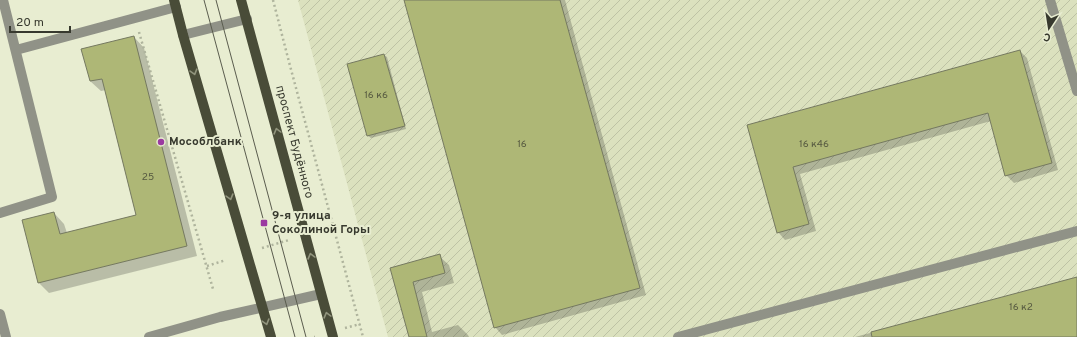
<svg xmlns="http://www.w3.org/2000/svg" width="1077" height="337" font-family="Overpass,sans-serif">
  <defs>
    <pattern id="industrial-furrows" width="10" height="10" patternUnits="userSpaceOnUse"><rect width="10" height="10" fill="#dbe1be"/><path d="M-1 1l2-2M0 10L10 0M9 11l2-2" fill="none" stroke="#bdc2a4"/></pattern>
  </defs>
  <rect width="100%" height="100%" fill="#e8edd1"/>
  <path fill="url(#industrial-furrows)" d="M298,0H1077V337H388Z"/>
  <path fill="#0003" d="M405,0H565L646,295L502,335L495,327Z
    M134,37L144,48L197,256L49,293L39,283L54,213L64,224L67,233L138,215L106,90L101,91L90,81Z
    M1020,51L1027,58L1058,170L1014,183L1006,175L991,121L800,174L816,231L785,240L778,232L748,126Z
    M384,55L387,57L406,129L371,138L368,136L349,65Z
    M439,256L449,265L454,283L422,292L432,332L458,325L468,335L469,337H410L392,268Z
    M1077,278V337H855Z"/>
  <path fill="#aeb776" stroke="#757960" d="M404,0H560L640,288L494,328Z
    M134,36L187,246L38,283L22,220L54,212L60,234L136,215L102,79L90,81L81,49Z
    M1020,50L1052,163L1005,176L988,113L793,167L809,224L777,233L747,125Z
    M384,54L405,126L367,136L347,64Z
    M440,254L445,273L413,282L427,337H409L390,268Z
    M1077,277V337H872L871,332Z"/>
  <g fill="none" stroke-linecap="round" stroke-linejoin="round">
    <path stroke="#afb49d" stroke-width="2.5" stroke-dasharray="2 3" stroke-linecap="butt" d="M273,0L289,62L363,337
      M139,32L213,289
      M319,230L333,226
      M262,248L289,240
      M207,266L226,260
      M345,328L360,324
      M314,337H315"/>
    <path stroke="#909287" stroke-width="10" d="M1050,0L1077,91
      M183,35L247,19
      M16,50L176,7
      M0,213L52,197L3,0
      M0,314L6,337
      M149,337L220,317L321,294
      M678,337L1077,231"/>
    <path stroke="#494c38" stroke-width="10" d="M174,0L183,35L271,337
      M241,0L333,337"/>
    <path stroke="#5a5c4e" stroke-width="1" d="M204,0L295,337
      M216,0L306,337"/>
  </g>
  <defs><path id="oneway-chevron" d="M-2-3.5L2.5 0L-2 3.5" fill="none" stroke-width="1.6" stroke-linecap="round" stroke-linejoin="round"/></defs>
  <g stroke="#91947d">
    <use href="#oneway-chevron" transform="translate(194 72) rotate(74)"/>
    <use href="#oneway-chevron" transform="translate(277 131) rotate(-105)"/>
    <use href="#oneway-chevron" transform="translate(230 197) rotate(74)"/>
    <use href="#oneway-chevron" transform="translate(311 256) rotate(-105)"/>
    <use href="#oneway-chevron" transform="translate(327 315) rotate(-105)"/>
    <use href="#oneway-chevron" transform="translate(266 322) rotate(74)"/>
  </g>
  <g fill="#9b3aa1" stroke="#e8edd1" stroke-width="1.5">
    <circle cx="161" cy="142" r="4"/>
    <rect x="260" y="219" width="8" height="8" rx="2"/>
  </g>
  <g text-anchor="middle" dominant-baseline="central" stroke-width="4" stroke-linejoin="round" paint-order="stroke">
    <g font-size="10" fill="#555840">
      <text x="376" y="95">16 к6</text>
      <text x="522" y="144">16</text>
      <text x="814" y="144">16 к46</text>
      <text x="148" y="177">25</text>
      <text x="1021" y="307">16 к2</text>
    </g>
    <g font-size="12" font-weight="bold" fill="#37392e" stroke="#e8edd1" text-anchor="start">
      <text x="169" y="142">Мособлбанк</text>
      <text x="272" y="216">9-я улица<tspan x="272" dy="14">Соколиной Горы</tspan></text>
    </g>
    <g font-size="12" fill="#37392e" stroke="#e8edd1">
      <text transform="translate(294 142) rotate(75)">проспект Будённого</text>
    </g>
  </g>
  <g transform="translate(1049 28) rotate(192)" stroke="#e8edd1" stroke-width="3" paint-order="stroke">
  <path d="M0-3L7 15L0 10L-7 15Z" fill="#37392e"/>
  <text y="-6" font-size="11" font-weight="bold" text-anchor="middle" fill="#37392e">С</text>
  </g>
  <path d="M10 26v6h60v-6" fill="none" stroke="#37392e" stroke-width="2"/>
  <text x="16" y="26" font-size="12" fill="#37392e" stroke="#e8edd1" stroke-width="3" paint-order="stroke">20 m</text>
</svg>
